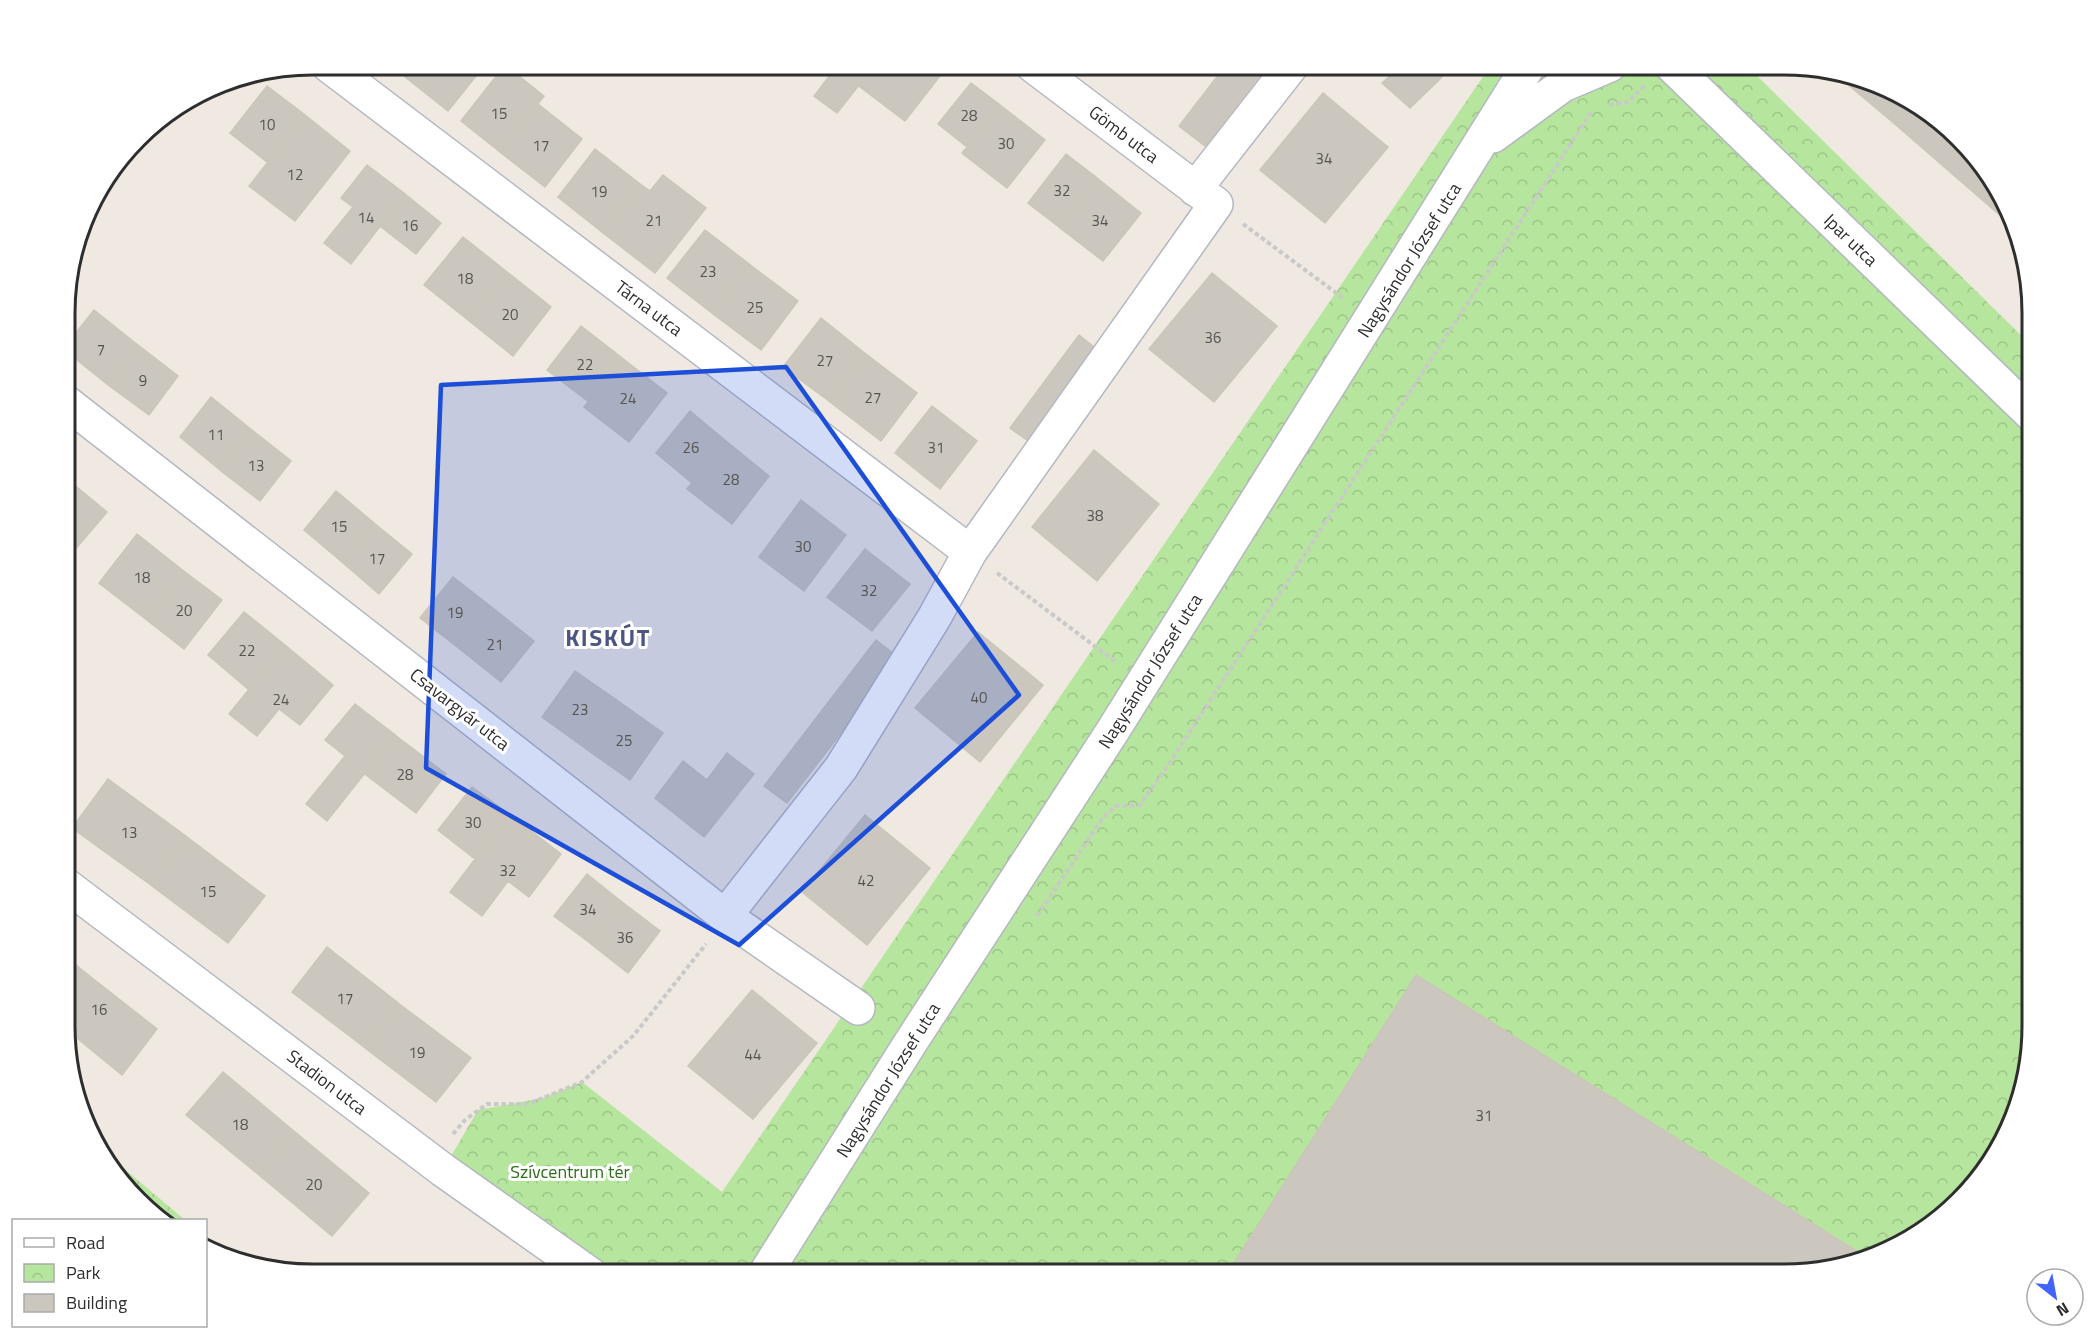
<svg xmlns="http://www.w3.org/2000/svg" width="2097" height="1339" font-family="'Titillium Web',sans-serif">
  <defs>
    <pattern id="park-crowns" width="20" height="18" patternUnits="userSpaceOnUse" patternTransform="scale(1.5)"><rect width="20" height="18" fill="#b6e59e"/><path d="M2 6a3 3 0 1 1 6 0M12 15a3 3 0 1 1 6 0" fill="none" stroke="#9dc588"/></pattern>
  </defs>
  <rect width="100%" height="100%" fill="#efe9e1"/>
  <path fill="url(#park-crowns)" d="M1491,65H1746L2032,346V1042L2019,1106L1991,1164L1908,1241L1800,1274H561L568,1267L443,1170L478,1110L542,1098L582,1082L722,1192Z
    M96,1145L185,1220H164L98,1151Z"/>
  <path fill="#cbc7bf" stroke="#cbc5ba" stroke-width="1.5" d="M399,65H464L477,75L448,111L395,69Z
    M505,65L544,96L500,152L461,121Z
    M835,65H875L837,113L814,96L837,66Z
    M875,65H944L947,67L905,121L859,86Z
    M1226,65H1268L1205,146L1179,126Z
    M1402,65H1421L1439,80L1410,108L1382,83Z
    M1421,65H1453L1439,80Z
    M1834,73L1864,78L1906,99L1889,119Z
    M971,83L1000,105L967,147L938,124Z
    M267,86L305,115L267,162L230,133Z
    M1323,93L1388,147L1325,223L1260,170Z
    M1906,99L1922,106L1979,167L1965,185L1889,119Z
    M538,104L582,139L545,187L500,152Z
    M1000,105L1045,140L1007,188L962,153Z
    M305,115L350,151L295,221L249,186Z
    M595,149L640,184L602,232L558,197Z
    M1066,154L1097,178L1059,227L1028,203Z
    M367,165L405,194L351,264L324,243L353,207L341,198Z
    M1979,167L1999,188L2010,224L1965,185Z
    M663,175L706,208L655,273L602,232L640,184L650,191Z
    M1097,178L1141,213L1103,261L1059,227Z
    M405,194L441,223L416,254L380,226Z
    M705,230L749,264L712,313L667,278Z
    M463,237L507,272L468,320L424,285Z
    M749,264L798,301L761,350L712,313Z
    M507,272L551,307L513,356L468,320Z
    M1212,273L1277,326L1214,402L1149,349Z
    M94,310L138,345L107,384L67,352V344Z
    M821,318L866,354L829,401L783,367Z
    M581,326L622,358L589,402L547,370Z
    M1079,335L1099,351L1031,443L1010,428Z
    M138,345L178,376L149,415L107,384Z
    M866,354L917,393L881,441L829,401Z
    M622,358L667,393L629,442L584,407Z
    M211,397L252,430L220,470L180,437Z
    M932,406L977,441L940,489L895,453Z
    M690,411L726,441L692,483L656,453Z
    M252,430L291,461L260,501L220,470Z
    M726,441L769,476L732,524L687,489Z
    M1094,450L1159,504L1097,581L1032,527Z
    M67,479L107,512L67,559Z
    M336,491L374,523L342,562L304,530Z
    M801,500L846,535L804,591L759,557Z
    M374,523L412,554L379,594L342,562Z
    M137,534L185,572L147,620L99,583Z
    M865,549L910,584L872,631L827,597Z
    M185,572L222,600L184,649L147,620Z
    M453,577L489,605L456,646L420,618Z
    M489,605L534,641L501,682L456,646Z
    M244,612L285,645L249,690L208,655Z
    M978,632L1043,685L980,762L915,708Z
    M876,640L899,658L787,803L764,786Z
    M285,645L333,685L300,725L279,709L257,736L229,714Z
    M575,671L618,701L585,748L542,717Z
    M618,701L663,733L630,780L585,748Z
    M355,704L395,735L327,821L306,804L345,756L325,740Z
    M395,735L446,774L416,813L365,774Z
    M727,753L754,774L704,837L655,798L683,761L707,780Z
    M108,779L187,837L151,885L72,828Z
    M472,787L509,814L475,859L438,830Z
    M509,814L561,854L529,897L508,881L482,916L450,892Z
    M865,815L930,868L867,945L802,892Z
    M187,837L265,896L228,943L151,885Z
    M587,874L622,902L590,943L554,916Z
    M622,902L660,931L628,973L590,943Z
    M327,947L398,1003L364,1047L292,992Z
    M67,957L82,970L67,989Z
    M82,970L157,1029L122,1075L67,1030V989Z
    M1416,975L1863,1255L1800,1274H1227Z
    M752,990L817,1043L753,1119L688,1066Z
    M398,1003L471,1058L436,1102L364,1047Z
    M223,1072L295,1132L259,1175L186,1115Z
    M295,1132L369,1193L332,1236L259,1175Z"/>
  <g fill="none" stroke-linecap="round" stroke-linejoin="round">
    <defs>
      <path id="minor" d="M328,65L970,552
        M1671,65L2032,415
        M1493,136L1563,85L1610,65
        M1195,189L1292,65
        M67,403L725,916L858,1008
        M67,886L443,1170L590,1274
        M725,916L841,768L934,618L970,552L1216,204L1032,65
        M765,1274L909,1045L1112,732L1529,65"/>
    </defs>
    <use href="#minor" stroke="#b4b7c1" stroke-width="36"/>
    <path stroke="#c9c9c9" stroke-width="4" stroke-dasharray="4.5 3" stroke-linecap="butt" d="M1609,105L1628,102L1645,85
      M1243,224L1343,298
      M997,573L1116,662
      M1037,916L1102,819L1115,806L1140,805L1167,767L1592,111
      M453,1134L465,1120L487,1104H528L582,1082L634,1035L706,944"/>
    <use href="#minor" stroke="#fff" stroke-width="33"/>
  </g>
  <path fill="#1d4ed8" fill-opacity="0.2" stroke="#1d4ed8" stroke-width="4.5" stroke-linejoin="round" d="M786,367L1019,695L739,945L426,768L441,385Z"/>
  <g text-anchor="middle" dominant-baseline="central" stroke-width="6" stroke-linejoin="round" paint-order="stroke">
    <g font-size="15" fill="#555452">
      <text x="499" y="113">15</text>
      <text x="969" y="115">28</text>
      <text x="267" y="124">10</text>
      <text x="1006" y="143">30</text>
      <text x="541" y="145">17</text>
      <text x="1324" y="158">34</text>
      <text x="295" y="174">12</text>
      <text x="1062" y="190">32</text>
      <text x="599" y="191">19</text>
      <text x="366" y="217">14</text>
      <text x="654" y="220">21</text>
      <text x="1100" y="220">34</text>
      <text x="410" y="225">16</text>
      <text x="708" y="271">23</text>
      <text x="465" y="278">18</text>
      <text x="755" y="307">25</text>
      <text x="510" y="314">20</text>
      <text x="1213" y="337">36</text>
      <text x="101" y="349">7</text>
      <text x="825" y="360">27</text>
      <text x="585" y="364">22</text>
      <text x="143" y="380">9</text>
      <text x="873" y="397">27</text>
      <text x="628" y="398">24</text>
      <text x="216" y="434">11</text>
      <text x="691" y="447">26</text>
      <text x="936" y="447">31</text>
      <text x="256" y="465">13</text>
      <text x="731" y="479">28</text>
      <text x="1095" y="515">38</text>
      <text x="339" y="526">15</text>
      <text x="803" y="546">30</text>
      <text x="377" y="558">17</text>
      <text x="142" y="577">18</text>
      <text x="869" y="590">32</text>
      <text x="184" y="610">20</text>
      <text x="455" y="612">19</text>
      <text x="495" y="644">21</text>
      <text x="247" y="650">22</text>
      <text x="979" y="697">40</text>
      <text x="281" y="699">24</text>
      <text x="580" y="709">23</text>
      <text x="624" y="740">25</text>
      <text x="405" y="774">28</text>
      <text x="473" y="822">30</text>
      <text x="129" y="832">13</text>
      <text x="508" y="870">32</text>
      <text x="866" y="880">42</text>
      <text x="208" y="891">15</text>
      <text x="588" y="909">34</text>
      <text x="625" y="937">36</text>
      <text x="345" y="998">17</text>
      <text x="99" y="1009">16</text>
      <text x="417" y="1052">19</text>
      <text x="753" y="1054">44</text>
      <text x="1484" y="1115">31</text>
      <text x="240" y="1124">18</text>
      <text x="314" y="1184">20</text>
    </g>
    <g font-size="18" fill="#2e2e2e" stroke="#fff">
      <text transform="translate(1124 134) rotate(37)">Gömb utca</text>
      <text transform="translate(1851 240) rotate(44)">Ipar utca</text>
      <text transform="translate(1409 260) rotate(-58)">Nagysándor József utca</text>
      <text transform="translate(649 308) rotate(37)">Tárna utca</text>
      <text transform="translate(1150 671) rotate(-58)">Nagysándor József utca</text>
      <text transform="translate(460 709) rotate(38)">Csavargyár utca</text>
      <text transform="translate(888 1080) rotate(-58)">Nagysándor József utca</text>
      <text transform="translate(327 1082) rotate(37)">Stadion utca</text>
    </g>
    <g font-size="18" fill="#2c6e1b" stroke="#fff">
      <text x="570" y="1171">Szívcentrum tér</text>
    </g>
    <g font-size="24" font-weight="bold" letter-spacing="1.5" fill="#4d5680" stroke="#fff">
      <text x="608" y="637">KISKÚT</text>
    </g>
  </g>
  <path d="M0 0H2097V1339H0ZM313 75H1784A238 238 0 0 1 2022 313V1026A238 238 0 0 1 1784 1264H313A238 238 0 0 1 75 1026V313A238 238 0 0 1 313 75Z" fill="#fff" fill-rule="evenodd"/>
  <path fill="none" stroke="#2e2e2e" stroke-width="3" d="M313 75H1784A238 238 0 0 1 2022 313V1026A238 238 0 0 1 1784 1264H313A238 238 0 0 1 75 1026V313A238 238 0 0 1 313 75Z"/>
  <rect x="12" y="1219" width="195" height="108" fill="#ffffff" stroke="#ababab" stroke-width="1.5"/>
  <rect x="24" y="1238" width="30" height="9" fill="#ffffff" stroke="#ababab" stroke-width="1.5"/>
  <text x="66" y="1249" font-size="18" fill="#2e2e2e">Road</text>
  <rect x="24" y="1264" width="30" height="18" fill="url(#park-crowns)" stroke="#ababab" stroke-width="1.5"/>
  <text x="66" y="1279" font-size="18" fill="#2e2e2e">Park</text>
  <rect x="24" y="1294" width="30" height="18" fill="#cbc7bf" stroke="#ababab" stroke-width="1.5"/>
  <text x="66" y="1309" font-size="18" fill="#2e2e2e">Building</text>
  <g transform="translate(2055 1297) rotate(149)"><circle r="28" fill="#ffffff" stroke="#ababab" stroke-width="1.5"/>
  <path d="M0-4.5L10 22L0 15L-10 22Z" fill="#4264fb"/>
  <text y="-9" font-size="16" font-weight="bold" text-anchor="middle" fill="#2e2e2e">N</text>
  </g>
</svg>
